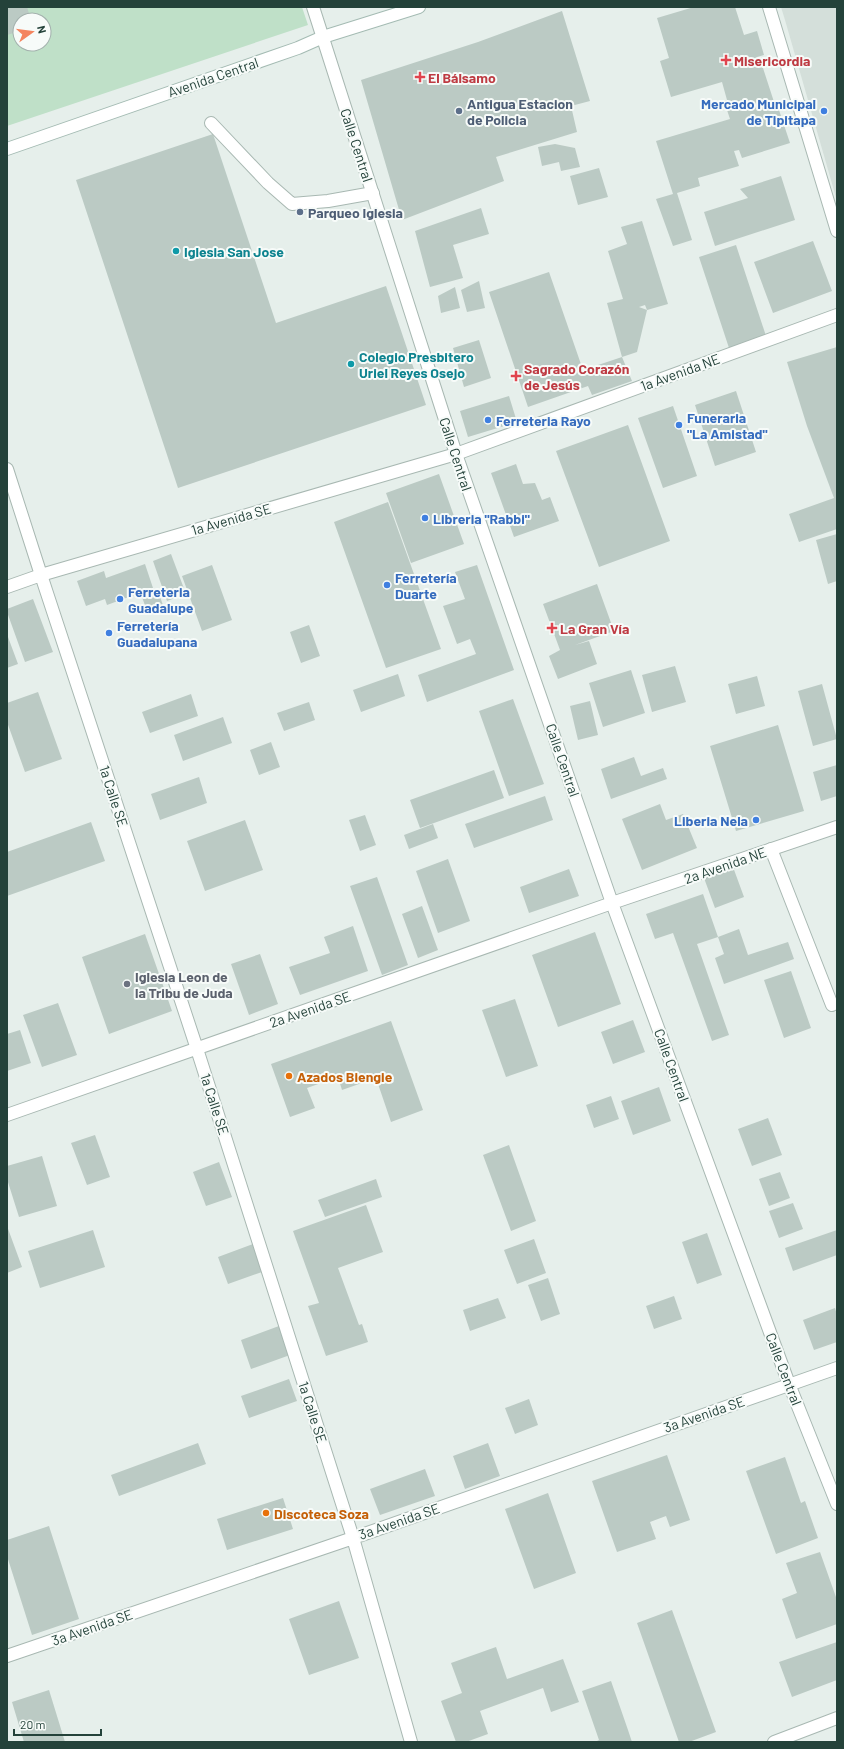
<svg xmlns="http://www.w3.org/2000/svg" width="844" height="1749" font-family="Barlow,sans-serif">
  <rect width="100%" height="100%" fill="#e6efeb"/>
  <path fill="#d4dfda" d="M781,7H837V201L785,20Z"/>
  <path fill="#bfe0c8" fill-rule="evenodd" d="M7,7H302L308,25L7,126ZM20,20H44V44H20Z"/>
  <path fill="#bbcac4" d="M7,7H27L31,20H20V31L7,35Z
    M694,7H735L744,35L757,31L764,55L757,57L760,66L762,65L775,105L777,104L790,143L742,158L739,150L734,151L739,166L698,178L700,186L677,193L692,240L673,246L656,199L673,194L656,141L730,119L724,101L727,100L722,82L671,97L660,61L669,58L657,18Z
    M562,11L590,101L571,106L577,132L496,157L504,181L402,220L361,80L478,42Z
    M213,134L276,323L386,286L426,405L178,488L76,180Z
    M555,144L575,148L580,167L561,171L559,162L542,166L538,147Z
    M599,168L608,197L578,205L570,176Z
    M781,176L795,220L715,246L704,212L748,198L740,189Z
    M481,208L489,234L453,245L463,278L430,287L415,231Z
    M642,221L668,304L647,310L645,305L639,307L647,310L637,352L622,357L607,303L623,299L608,251L627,244L621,227Z
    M813,241L832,291L773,313L754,262Z
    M736,245L766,336L729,348L699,257Z
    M549,272L583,370L622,357L632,381L592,395L588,386L528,407L489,292Z
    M479,281L485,308L467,312L461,290Z
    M455,287L460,308L441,313L438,296Z
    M479,340L491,378L464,387L453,348Z
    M837,347V529L799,542L789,514L834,498L807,426L787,362Z
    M736,391L756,452L715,466L695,405Z
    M509,396L517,422L468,437L460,411Z
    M673,406L697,476L663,488L638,418Z
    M628,425L670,541L599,567L556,451Z
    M516,464L523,484L535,483L542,500L550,497L559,521L514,537L491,473Z
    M439,474L464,544L411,563L386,493Z
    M388,502L441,649L386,668L334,522Z
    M837,534V581L828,584L816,540Z
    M171,554L186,594L167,601L153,561Z
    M145,564L153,588L107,605L105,599L86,606L77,581L104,571L106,578Z
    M212,565L232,620L202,631L182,576Z
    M477,565L514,670L427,702L418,675L476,654L470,639L457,644L443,606L465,599L455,572Z
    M597,584L614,631L575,645L589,641L597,664L558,679L549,656L560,650L543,604Z
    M158,591L164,608L148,614L142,597Z
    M33,599L53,652L25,662L7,612V609Z
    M309,625L320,656L301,663L290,632Z
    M8,637L18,664L7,668V638Z
    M675,666L686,702L652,712L642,675Z
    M631,670L645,713L603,727L589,683Z
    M398,674L405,696L361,712L353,690Z
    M757,676L765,706L736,714L728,684Z
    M822,684L837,739L813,746L798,691Z
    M38,692L62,759L25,772L7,722V703Z
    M191,694L198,716L150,733L142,712Z
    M513,699L544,784L509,796L479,711Z
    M590,701L598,735L578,740L570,706Z
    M309,702L315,720L284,731L277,713Z
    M223,717L232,743L183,761L174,735Z
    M778,725L804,811L736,831L710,746Z
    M271,742L280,767L259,775L250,750Z
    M634,757L641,776L663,768L667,779L611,799L601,769Z
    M837,765V796L821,801L813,772Z
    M494,770L504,798L420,828L410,800Z
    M199,777L207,803L160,820L151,794Z
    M545,796L553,820L474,848L465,824Z
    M660,804L666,820L683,814L697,848L642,870L622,819Z
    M365,815L376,845L360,851L349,820Z
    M245,820L263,870L205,891L187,841Z
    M91,822L105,861L7,896V852Z
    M433,824L438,838L409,849L404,835Z
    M448,859L470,921L438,933L416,871Z
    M733,867L744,897L715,908L704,878Z
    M569,869L579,896L529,913L520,887Z
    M377,877L408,965L382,975L350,886Z
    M703,894L718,937L697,944L729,1035L712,1041L673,933L655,939L646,914Z
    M422,906L438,950L418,958L402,914Z
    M353,926L368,971L300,995L289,967L330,953L324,937Z
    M739,929L748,955L788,942L794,959L724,984L715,958L724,954L718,937Z
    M595,932L621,1004L558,1027L532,955Z
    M145,934L172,1011L109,1034L82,957Z
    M260,954L278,1004L249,1015L231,964Z
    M791,971L811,1028L784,1038L764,980Z
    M515,999L538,1066L506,1077L482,1010Z
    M58,1003L77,1055L42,1067L23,1015Z
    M633,1020L645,1052L613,1064L601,1032Z
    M391,1021L423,1110L391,1122L376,1078L342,1090L338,1077L307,1088L315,1108L290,1117L271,1064Z
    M20,1030L31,1063L7,1071V1034Z
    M659,1087L671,1121L633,1135L621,1101Z
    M611,1096L619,1119L594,1128L586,1105Z
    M768,1118L782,1155L752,1166L738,1129Z
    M95,1135L110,1177L87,1185L71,1143Z
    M509,1145L536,1221L511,1231L483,1155Z
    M42,1156L57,1206L19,1217L7,1179V1166Z
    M219,1162L232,1197L206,1206L193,1172Z
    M780,1172L790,1198L769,1206L759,1179Z
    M376,1179L382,1197L325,1217L318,1200Z
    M793,1203L803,1229L779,1238L769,1211Z
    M366,1205L383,1252L338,1268L359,1325L362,1324L368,1342L326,1356L308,1306L319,1303L293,1231Z
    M7,1226L22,1267L7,1273Z
    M93,1230L105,1267L40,1288L28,1251Z
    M837,1230V1255L793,1271L785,1248Z
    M707,1233L722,1275L697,1284L682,1242Z
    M534,1239L546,1273L517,1284L504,1250Z
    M253,1244L262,1272L228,1284L218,1257Z
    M548,1278L560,1314L541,1321L528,1285Z
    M674,1296L682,1319L654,1329L646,1306Z
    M498,1298L506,1318L470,1331L463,1310Z
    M835,1308L837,1315V1342L814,1350L803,1320Z
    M279,1326L290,1355L251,1369L241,1340Z
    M289,1379L297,1401L249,1418L241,1396Z
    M529,1399L538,1425L515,1434L505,1408Z
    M198,1443L206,1464L119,1496L111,1475Z
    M488,1443L500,1476L465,1489L453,1456Z
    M667,1455L690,1520L670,1527L666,1516L650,1522L656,1539L617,1552L592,1481Z
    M785,1457L801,1503L805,1501L818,1538L776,1554L746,1471Z
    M425,1469L435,1496L380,1515L370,1489Z
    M548,1493L576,1573L534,1589L505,1509Z
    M283,1498L293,1529L227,1550L217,1519Z
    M49,1526L79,1619L32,1635L7,1556V1540Z
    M820,1552L837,1600V1624L796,1639L782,1599L797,1593L786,1563Z
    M339,1601L359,1658L309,1675L289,1619Z
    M672,1610L716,1732L689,1742H679L637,1623Z
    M837,1642V1680L792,1697L779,1662Z
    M496,1647L507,1679L563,1659L579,1702L551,1712L543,1688L480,1711L488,1734L466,1742H456L441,1701L462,1693L451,1663Z
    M611,1681L628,1730L632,1742H595L599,1740L582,1691Z
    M49,1690L65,1742H24L12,1702Z"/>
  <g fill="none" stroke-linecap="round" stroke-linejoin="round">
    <defs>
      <path id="service" d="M211,123L268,183L292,204L328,201L373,193
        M771,849L832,1005"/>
      <path id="minor" d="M313,7L456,454L612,903L789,1384L837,1504
        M769,7L837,231
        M7,587L41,575L197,1049L353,1538L411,1742
        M7,1115L612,903L837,827
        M7,1656L353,1538L837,1368
        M774,1742L837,1718"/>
      <path id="tertiary" d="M7,469L41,575L456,454L837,315"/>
      <path id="secondary" d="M7,149L298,48L323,37L419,7"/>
    </defs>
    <use href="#service" stroke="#a8b8b2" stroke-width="14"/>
    <use href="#minor" stroke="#a8b8b2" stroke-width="14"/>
    <use href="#tertiary" stroke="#a8b8b2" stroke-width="14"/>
    <use href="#secondary" stroke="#a4bbb3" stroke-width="14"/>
    <use href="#service" stroke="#fff" stroke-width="12"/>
    <use href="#minor" stroke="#fff" stroke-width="12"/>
    <use href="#tertiary" stroke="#fff" stroke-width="12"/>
    <use href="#secondary" stroke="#fff" stroke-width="12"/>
  </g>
  <g fill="#e0444e" stroke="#f7fbf9" stroke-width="1.5">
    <path d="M724 54h4v4h4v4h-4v4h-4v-4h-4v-4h4z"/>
    <path d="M418 71h4v4h4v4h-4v4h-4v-4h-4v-4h4z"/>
    <path d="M514 370h4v4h4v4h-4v4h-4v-4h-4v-4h4z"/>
    <path d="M550 622h4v4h4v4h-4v4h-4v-4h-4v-4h4z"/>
  </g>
  <g fill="#5c6f8a" stroke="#f7fbf9" stroke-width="1.5">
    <circle cx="459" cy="111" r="4"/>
    <circle cx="300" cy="212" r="4"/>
  </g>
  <g fill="#3f7fe0" stroke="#f7fbf9" stroke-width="1.5">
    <circle cx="824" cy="111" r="4"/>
    <circle cx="488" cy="420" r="4"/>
    <circle cx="679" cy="425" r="4"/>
    <circle cx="425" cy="518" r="4"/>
    <circle cx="387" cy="585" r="4"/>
    <circle cx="120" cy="599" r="4"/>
    <circle cx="109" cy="633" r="4"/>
    <circle cx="756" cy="820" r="4"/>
  </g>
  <g fill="#0f9aa8" stroke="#f7fbf9" stroke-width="1.5">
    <circle cx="176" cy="251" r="4"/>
    <circle cx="351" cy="364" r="4"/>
  </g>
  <circle fill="#6b7280" stroke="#f7fbf9" stroke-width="1.5" cx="127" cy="984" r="4"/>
  <g fill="#e8710a" stroke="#f7fbf9" stroke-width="1.5">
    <circle cx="289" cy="1076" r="4"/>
    <circle cx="266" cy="1513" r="4"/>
  </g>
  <g text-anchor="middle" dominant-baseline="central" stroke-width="4" stroke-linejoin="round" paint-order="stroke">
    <g font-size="14" font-weight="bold" fill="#be3a42" stroke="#f7fbf9" text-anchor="start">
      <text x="734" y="60">Misericordia</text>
      <text x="428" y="77">El Bálsamo</text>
      <text x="524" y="368">Sagrado Corazón<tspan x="524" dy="16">de Jesús</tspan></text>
      <text x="560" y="628">La Gran Vía</text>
    </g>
    <g font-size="14" fill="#24423a" stroke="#f7fbf9">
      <text transform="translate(213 77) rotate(-19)">Avenida Central</text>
      <text transform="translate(357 145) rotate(72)">Calle Central</text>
      <text transform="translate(680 372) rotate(-20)">1a Avenida NE</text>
      <text transform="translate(456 454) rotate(72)">Calle Central</text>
      <text transform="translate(231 519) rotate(-16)">1a Avenida SE</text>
      <text transform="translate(563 760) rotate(71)">Calle Central</text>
      <text transform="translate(114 796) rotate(72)">1a Calle SE</text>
      <text transform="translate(725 865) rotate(-19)">2a Avenida NE</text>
      <text transform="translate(310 1009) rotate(-19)">2a Avenida SE</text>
      <text transform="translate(672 1065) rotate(70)">Calle Central</text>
      <text transform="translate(215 1104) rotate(72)">1a Calle SE</text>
      <text transform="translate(784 1369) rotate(69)">Calle Central</text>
      <text transform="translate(313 1412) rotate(72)">1a Calle SE</text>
      <text transform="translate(704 1414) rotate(-19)">3a Avenida SE</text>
      <text transform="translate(399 1521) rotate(-19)">3a Avenida SE</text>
      <text transform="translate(92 1627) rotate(-19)">3a Avenida SE</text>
    </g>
    <g font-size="14" font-weight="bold" fill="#4e5e75" stroke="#f7fbf9" text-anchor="start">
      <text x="467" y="103">Antigua Estacion<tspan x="467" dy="16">de Policia</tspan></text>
      <text x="308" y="212">Parqueo Iglesia</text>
    </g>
    <g font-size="14" font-weight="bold" fill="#366cbe" stroke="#f7fbf9" text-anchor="start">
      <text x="816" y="103" text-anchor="end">Mercado Municipal<tspan x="816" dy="16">de Tipitapa</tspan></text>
      <text x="687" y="417">Funeraria<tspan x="687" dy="16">"La Amistad"</tspan></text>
      <text x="496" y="420">Ferreteria Rayo</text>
      <text x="433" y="518">Libreria "Rabbi"</text>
      <text x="395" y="577">Ferretería<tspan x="395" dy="16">Duarte</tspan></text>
      <text x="128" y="591">Ferreteria<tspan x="128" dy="16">Guadalupe</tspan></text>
      <text x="117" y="625">Ferretería<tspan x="117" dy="16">Guadalupana</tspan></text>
      <text x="748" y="820" text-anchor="end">Liberia Nela</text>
    </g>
    <g font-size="14" font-weight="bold" fill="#0d838f" stroke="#f7fbf9" text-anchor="start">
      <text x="184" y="251">Iglesia San Jose</text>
      <text x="359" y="356">Colegio Presbitero<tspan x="359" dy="16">Uriel Reyes Osejo</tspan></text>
    </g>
    <g font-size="14" font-weight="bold" fill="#5b616d" stroke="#f7fbf9" text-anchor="start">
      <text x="135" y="976">Iglesia Leon de<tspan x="135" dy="16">la Tribu de Juda</tspan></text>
    </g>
    <g font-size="14" font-weight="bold" fill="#c56008" stroke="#f7fbf9" text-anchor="start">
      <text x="297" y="1076">Azados Biengie</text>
      <text x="274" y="1513">Discoteca Soza</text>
    </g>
  </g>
  <rect width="844" height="1749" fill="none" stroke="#24423a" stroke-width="16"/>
  <g transform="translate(32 32) rotate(76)"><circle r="19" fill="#f7fbf9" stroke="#a3b1ad"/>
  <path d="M0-3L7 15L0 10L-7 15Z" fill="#f4845f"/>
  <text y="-6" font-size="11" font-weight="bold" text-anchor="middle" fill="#24423a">N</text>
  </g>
  <path d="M14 1729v6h87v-6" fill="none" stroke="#24423a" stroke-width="2"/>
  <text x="20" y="1729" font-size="12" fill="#24423a" stroke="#f7fbf9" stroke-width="3" paint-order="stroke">20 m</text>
</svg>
